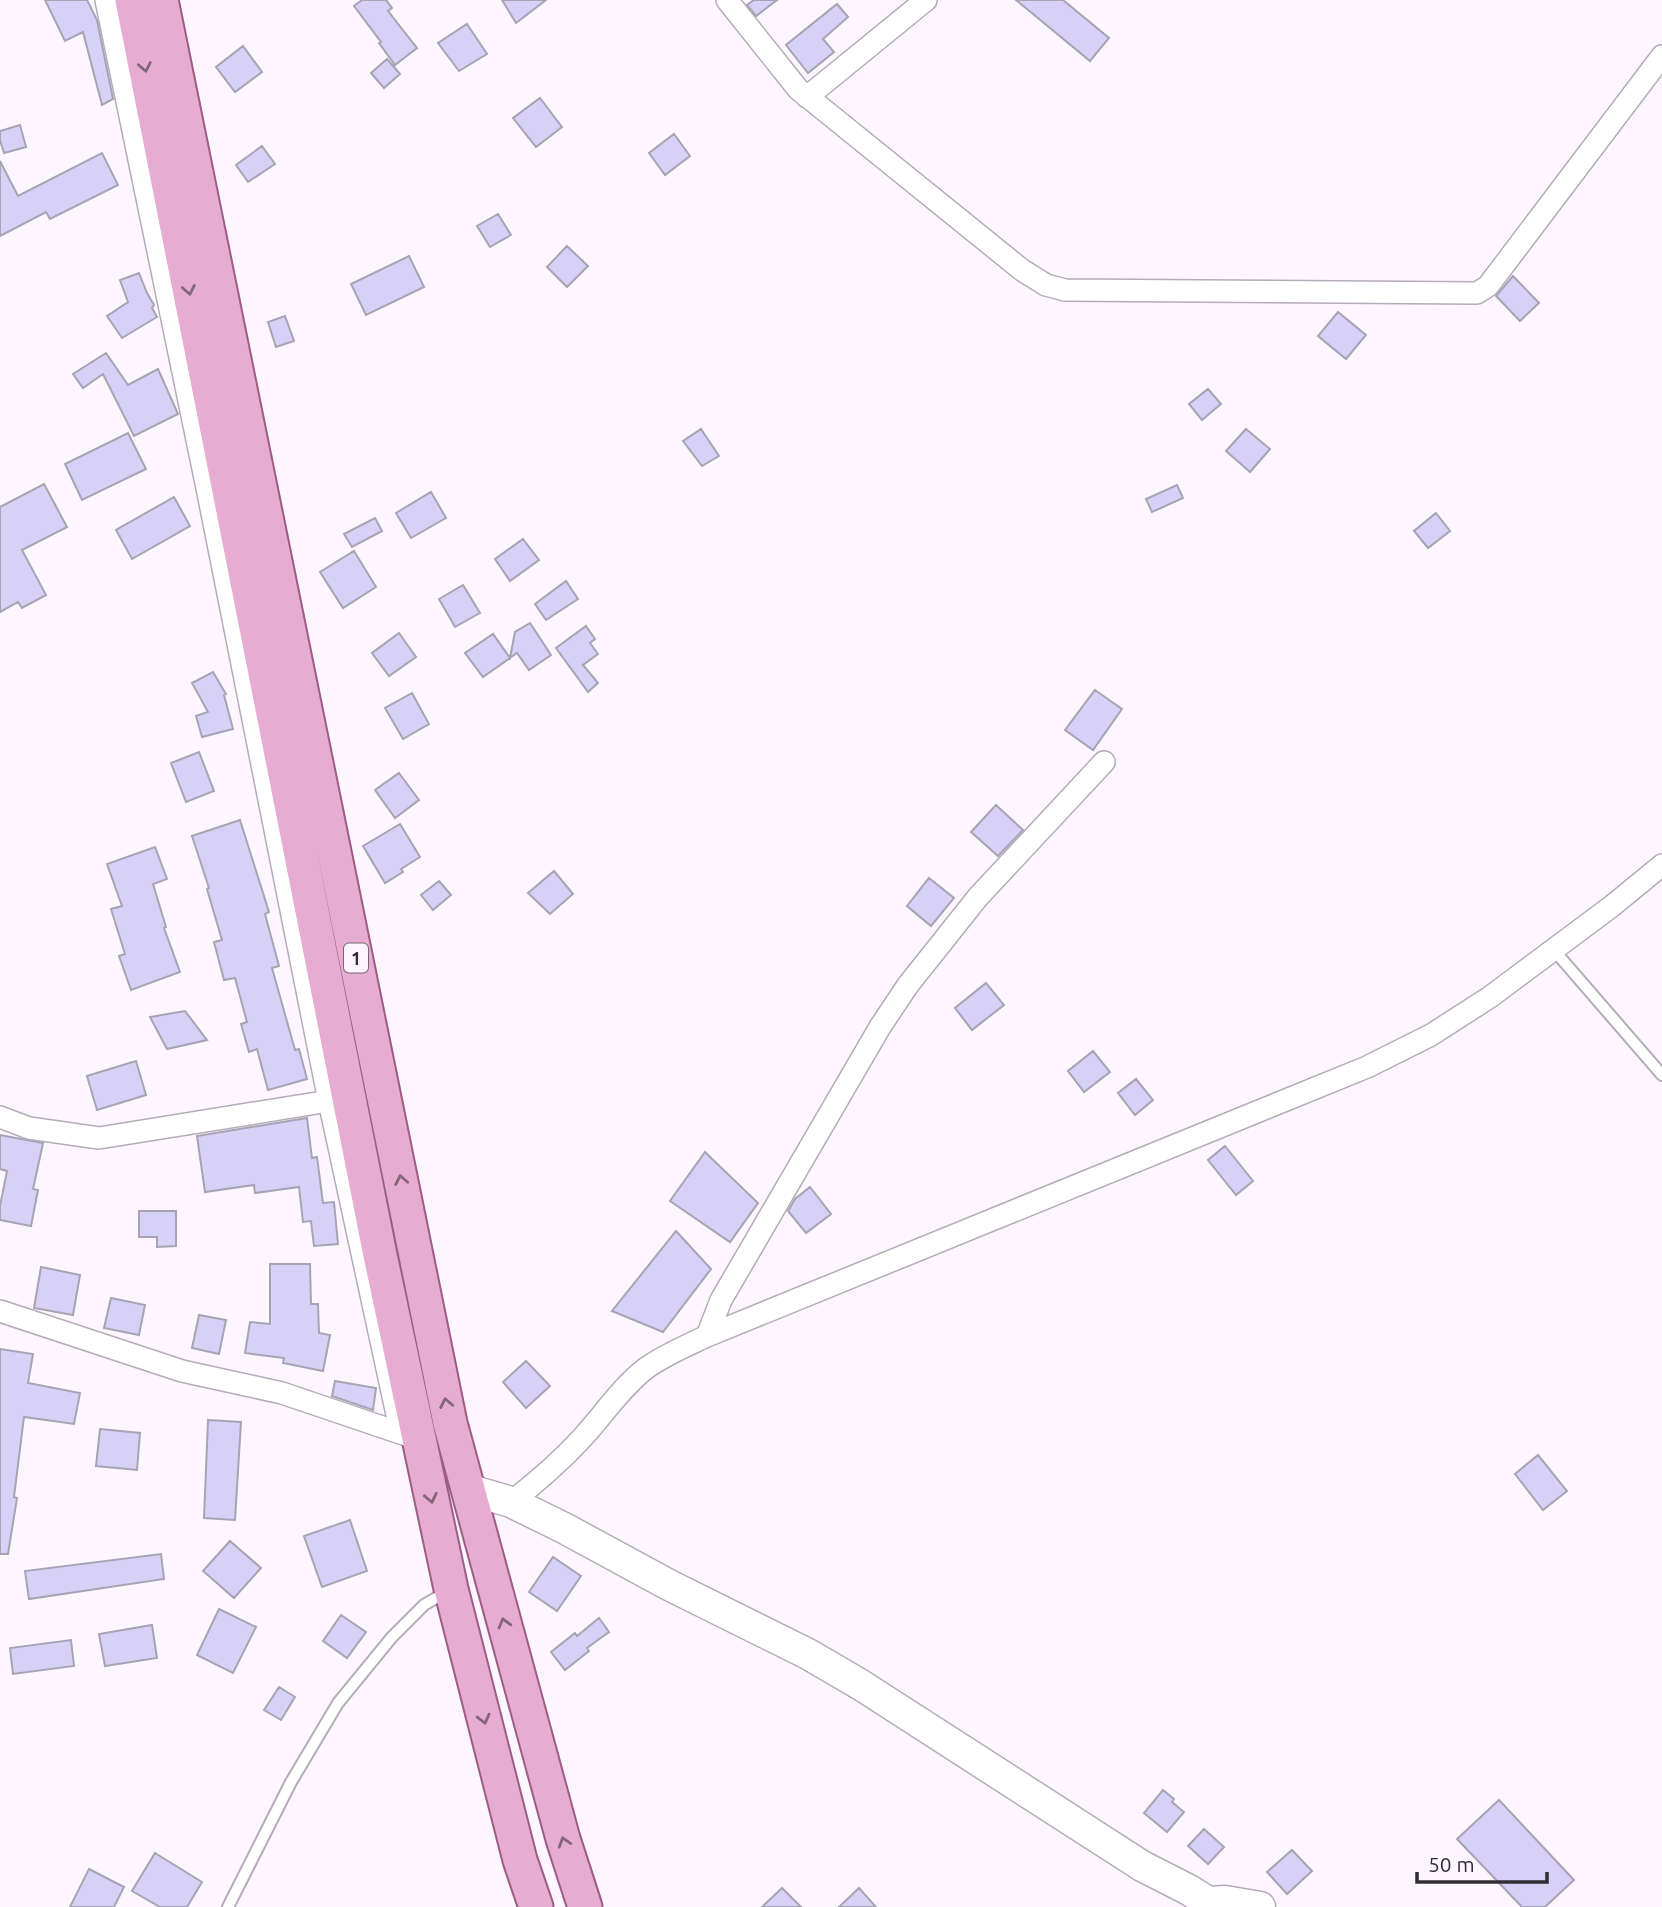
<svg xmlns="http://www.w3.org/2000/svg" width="1662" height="1907" font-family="Ubuntu,sans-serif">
  <rect width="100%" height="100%" fill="#fdf6ff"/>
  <path fill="#d7d1f7" stroke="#a6a4b3" stroke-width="2" d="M45,0H87L97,20L113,99L102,105L83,32L65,41Z
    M362,0H386L392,8L388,11L417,48L395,65L379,43L381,42L354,6Z
    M502,0H546L516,23Z
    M754,0H777L756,16L747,5Z
    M1016,0H1063L1109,38L1090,61Z
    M837,4L848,17L823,39L834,52L808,73L786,45Z
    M467,24L487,54L459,71L438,43Z
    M243,46L262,72L235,92L216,67Z
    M387,59L400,74L384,88L371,73Z
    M540,98L562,127L536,147L513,118Z
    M20,125L26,147L4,153L0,140V131Z
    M674,134L690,156L665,175L649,153Z
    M262,146L275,164L248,182L236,165Z
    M102,153L118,185L50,219L46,212L0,236V161L18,196Z
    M498,214L511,235L490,247L477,226Z
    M567,246L588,266L567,287L547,267Z
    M409,256L424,287L366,315L351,284Z
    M139,273L147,293L154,305L152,308L157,317L122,338L107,316L128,302L120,280Z
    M1513,276L1539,303L1520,321L1496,296Z
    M1338,312L1366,335L1346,359L1318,336Z
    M285,316L294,341L276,347L268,322Z
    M106,353L128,385L158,369L178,414L134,436L103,374L83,388L73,374Z
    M1208,389L1221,404L1202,420L1189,404Z
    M701,429L719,456L702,466L683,441Z
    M1246,429L1270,449L1250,472L1226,451Z
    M128,433L146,469L82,500L65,464Z
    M44,484L67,527L22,550L46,595L22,608L18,602L0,612V507Z
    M1177,485L1183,498L1152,512L1146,499Z
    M431,492L446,518L411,538L396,513Z
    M174,497L190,526L132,559L116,530Z
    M1436,513L1450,531L1428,548L1414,531Z
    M375,518L382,531L352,547L344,534Z
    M523,539L539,560L510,581L495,559Z
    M354,551L376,587L343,608L320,572Z
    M566,581L578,599L546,620L535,604Z
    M463,585L480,613L455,627L439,599Z
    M530,623L551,655L529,670L517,653L483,677L465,653L493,634L510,658L515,632Z
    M586,626L595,639L590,643L598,654L583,665L598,683L588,692L556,648Z
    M399,633L416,657L389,676L372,653Z
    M213,672L226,694L224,695L233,729L202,737L196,716L208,712L192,683Z
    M1095,690L1122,709L1093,750L1065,730Z
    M412,693L429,724L403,739L385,708Z
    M199,752L214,791L186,802L171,763Z
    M399,773L419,800L395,818L375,790Z
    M996,805L1023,830L998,856L971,832Z
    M240,820L269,912L265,914L279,966L272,968L295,1050L299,1049L307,1079L268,1090L257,1049L249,1052L241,1024L247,1022L235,978L224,980L214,942L222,940L207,889L209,888L192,836Z
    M400,824L420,857L401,869L403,872L385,883L363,846Z
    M155,847L167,879L153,884L166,927L164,928L180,972L131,990L119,956L125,954L111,909L122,906L107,864Z
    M554,871L573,894L550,914L528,893Z
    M929,878L954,898L931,926L907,906Z
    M439,881L451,895L433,910L421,895Z
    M986,983L1004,1005L972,1030L955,1008Z
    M185,1011L207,1040L167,1049L150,1017Z
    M1093,1051L1110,1072L1084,1092L1068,1071Z
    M136,1061L146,1095L97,1110L87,1076Z
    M1136,1079L1153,1100L1135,1115L1118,1093Z
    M307,1118L312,1158L317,1157L323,1203L334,1202L338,1244L314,1246L311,1221L303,1222L299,1187L255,1193L254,1185L205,1192L197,1136Z
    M0,1135L43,1143L33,1189L38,1190L31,1226L0,1220V1206L7,1171L0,1169Z
    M1225,1146L1253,1181L1236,1195L1208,1160Z
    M705,1152L758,1203L730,1242L670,1201Z
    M810,1187L831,1214L806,1233L788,1211L795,1199Z
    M139,1211H176V1246L157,1247V1237H139Z
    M676,1231L711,1269L663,1332L612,1311Z
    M270,1264H310L311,1304H318L319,1333L330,1335L323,1371L283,1363L284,1358L245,1353L250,1322L270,1324Z
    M41,1267L80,1275L73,1315L34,1308Z
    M111,1298L145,1305L139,1335L104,1328Z
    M199,1315L226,1320L219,1354L192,1348Z
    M0,1349L33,1354L28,1383L80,1393L74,1424L24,1417L14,1497L17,1498L8,1554H0Z
    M526,1361L550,1386L526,1408L503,1382Z
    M335,1381L376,1388L373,1410L332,1396Z
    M208,1420L241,1422L235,1520L204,1518Z
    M100,1429L140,1433L137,1470L96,1466Z
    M1538,1455L1567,1491L1543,1510L1515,1474Z
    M350,1520L367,1571L322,1587L304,1536Z
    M230,1541L261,1568L234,1598L203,1571Z
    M161,1554L164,1579L29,1599L25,1571Z
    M553,1557L581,1576L557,1611L529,1592Z
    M219,1609L256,1627L233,1673L197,1655Z
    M341,1615L366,1632L347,1658L323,1641Z
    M599,1618L609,1632L587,1648L589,1651L565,1670L551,1652L575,1633L577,1636Z
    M152,1625L157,1658L105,1666L99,1634Z
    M71,1640L74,1666L13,1674L10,1648Z
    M279,1687L295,1697L281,1720L264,1710Z
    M1163,1790L1174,1799L1172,1802L1184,1812L1167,1832L1144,1813Z
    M1499,1800L1574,1880L1545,1907H1522L1457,1839Z
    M1204,1829L1224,1847L1208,1864L1188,1846Z
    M1292,1850L1312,1871L1287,1894L1267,1872Z
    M155,1853L202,1882L187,1907H160L132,1891Z
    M89,1869L124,1887L114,1907H70Z
    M782,1888L801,1907H762Z
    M859,1888L876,1907H839Z"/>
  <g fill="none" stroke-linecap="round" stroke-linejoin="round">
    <defs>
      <path id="lane" d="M1553,949L1662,1075
        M228,1907L291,1782L338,1703L392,1637L424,1605L448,1591"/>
      <path id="street" d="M106,0L206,483L329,1101L401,1433
        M727,0L798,89L1022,270L1046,285L1065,290L1477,293L1488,286L1662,56
        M807,97L926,0
        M0,1117L29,1128L99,1138L329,1101
        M0,1311L182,1371L282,1393L409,1436
        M707,1336L721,1300L880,1027L908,985L978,897L1104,762
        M511,1502C537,1482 561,1461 583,1437C603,1415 621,1388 645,1369C664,1355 686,1346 707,1336L1367,1067L1431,1035L1490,997L1612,906L1662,865"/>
      <path id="secondary" d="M467,1489L511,1502L564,1528L669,1585L808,1654L861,1685L1142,1866L1189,1890L1208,1902L1225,1901L1260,1907"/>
      <path id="primary" d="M132,0L380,1255L451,1589L520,1860L536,1907
        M161,0L450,1423L563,1839L585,1907"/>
    </defs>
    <use href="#lane" stroke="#b5abb9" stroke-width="14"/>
    <use href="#street" stroke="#b5abb9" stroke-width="24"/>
    <use href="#secondary" stroke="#b5abb9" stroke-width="33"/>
    <use href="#primary" stroke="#9c5c86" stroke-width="37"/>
    <use href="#lane" stroke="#fff" stroke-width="10"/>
    <use href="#street" stroke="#fff" stroke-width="21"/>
    <use href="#secondary" stroke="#fff" stroke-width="30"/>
    <use href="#primary" stroke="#e6acd1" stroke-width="33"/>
  </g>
  <defs><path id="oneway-chevron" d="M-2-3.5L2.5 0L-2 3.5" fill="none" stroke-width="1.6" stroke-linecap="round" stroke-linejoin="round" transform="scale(1.75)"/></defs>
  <g stroke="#82677a">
    <use href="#oneway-chevron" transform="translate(145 67) rotate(79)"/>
    <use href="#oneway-chevron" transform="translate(189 290) rotate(79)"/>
    <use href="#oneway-chevron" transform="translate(401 1180) rotate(-101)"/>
    <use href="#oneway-chevron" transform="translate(446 1403) rotate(-101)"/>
    <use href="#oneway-chevron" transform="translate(431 1498) rotate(78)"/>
    <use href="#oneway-chevron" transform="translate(504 1623) rotate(-105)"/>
    <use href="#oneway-chevron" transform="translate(484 1719) rotate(76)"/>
    <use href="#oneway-chevron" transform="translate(564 1842) rotate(-107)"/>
  </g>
  <g text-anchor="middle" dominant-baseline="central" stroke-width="7" stroke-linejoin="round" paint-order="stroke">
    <rect fill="#fdf6ff" stroke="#6e6a70" stroke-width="2" x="344" y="943.5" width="24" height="29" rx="5"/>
    <g font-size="18" font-weight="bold" fill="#312e33">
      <text x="356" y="958">1</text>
    </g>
  </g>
  <path d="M1417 1872v10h130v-10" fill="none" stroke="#312e33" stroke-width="3.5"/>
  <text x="1428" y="1872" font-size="21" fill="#312e33" stroke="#fdf6ff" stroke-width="5" paint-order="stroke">50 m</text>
</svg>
